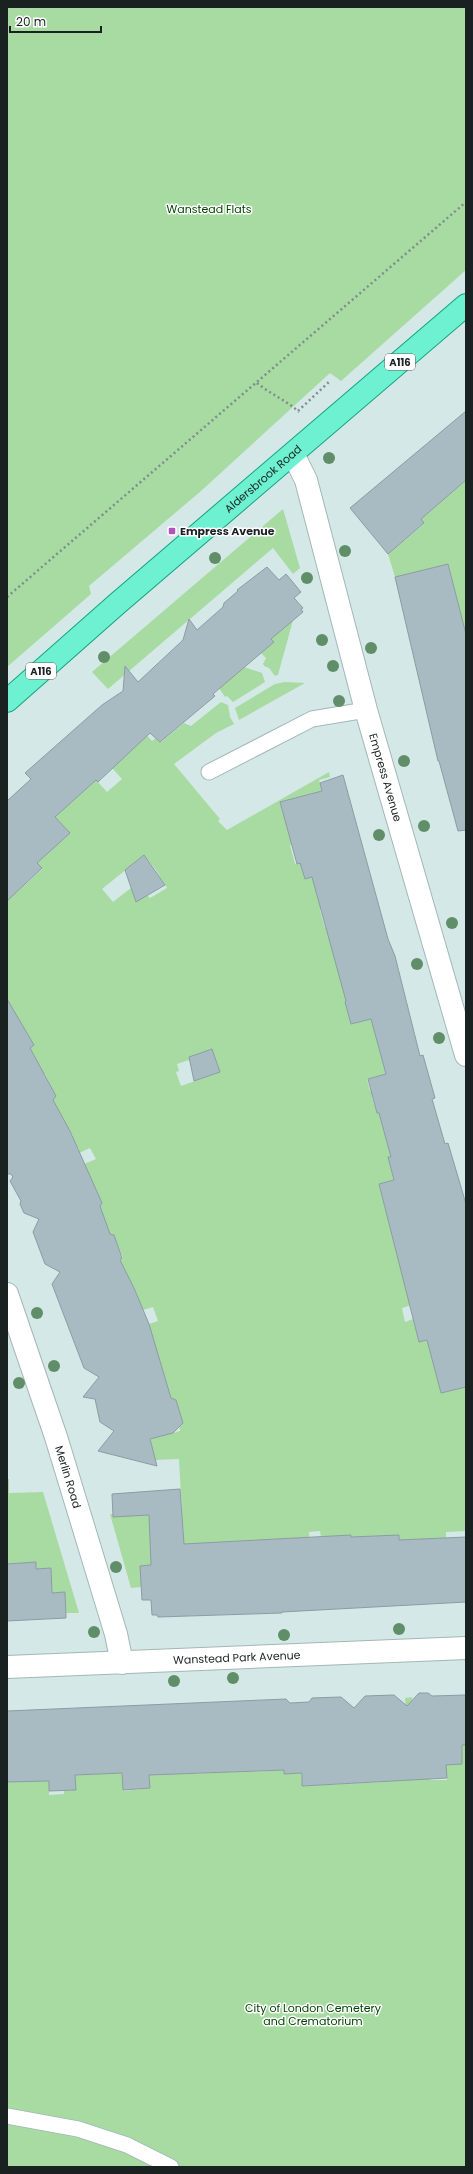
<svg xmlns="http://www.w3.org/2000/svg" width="473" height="2174" font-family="Poppins,sans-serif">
  <rect width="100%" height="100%" fill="#d3e8e7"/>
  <path fill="#a8dba2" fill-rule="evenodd" d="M7,7H466V270L341,381L330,373L201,491L89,586L91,594L7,667Z
    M466,480V634L448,564L395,577L388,554L424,524L420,519Z
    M283,509L300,568L293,574L273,548L108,689L92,672Z
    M293,620L278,675L275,676L269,668L264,666L263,664L266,658L261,653L269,637Z
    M244,667L262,673L265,682L233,702L227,696L225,697L219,688Z
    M285,682L305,683L239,720L235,708L275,684Z
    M221,702L228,705L230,717L234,724L216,733L174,764L220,819L218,821L227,830L329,772L330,777L319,780L322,791L280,802L283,814L297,810L308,840L290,845L295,864L300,863L305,879L312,877L338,905L320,910L325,928L329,927L397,988L345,1002L351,1024L371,1019L386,1074L367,1079L370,1091L425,1077L389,1093L372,1097L377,1113H379L406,1153L389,1157L394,1180L379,1184L386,1210L398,1207L421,1302L402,1308L405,1322L413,1319L420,1342L466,1330L432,1357L441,1393L466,1387V1531L446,1532V1538L424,1539L425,1553L380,1555L321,1537L320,1531L309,1532L310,1557L141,1566V1587L131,1588L110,1514L182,1513L179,1459L155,1460L150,1439L180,1431L176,1400L171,1399L115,1336L158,1321L153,1307L143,1310L135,1299L137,1296L135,1289L130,1287L120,1260L123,1257L120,1251L116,1249L114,1235L109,1234L100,1206L102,1202L99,1197L52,1178L96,1159L90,1148L77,1154L79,1149L70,1139L73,1136L69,1129L25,1118L55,1103L53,1100L56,1096L47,1086L49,1082L45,1074L41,1073L7,1007V884L16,893L42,869L37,863L69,833L55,817L66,747L107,792L122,779L112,768L140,742L123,723L130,717L152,741L156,738L161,742L184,723L191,726ZM144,855L156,870L167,888L150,898L147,895L131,888L113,902L102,889ZM211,1049L220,1072L181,1086L176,1072L179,1071L177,1064L189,1060V1057Z
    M7,1479H9V1493L43,1492L79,1613H66L65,1592L52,1593L51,1568L36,1569V1562L7,1565Z
    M412,1697L414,1745L430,1744L431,1780H447L446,1765L462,1764V1744L466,1745V2167H7V1782H13V1777L49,1776V1795L64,1794V1791L76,1790L75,1775L122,1759L124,1791L150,1788L149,1769L190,1774L210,1773L211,1767L233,1766L234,1772L268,1771V1752L282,1740L284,1774L302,1773V1786L384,1782V1780L409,1779L405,1698Z"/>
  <path fill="#a9bbc2" stroke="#8b9da3" d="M466,411V480L421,519L424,523L388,554L350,508Z
    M448,564L466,634V830L458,831L439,761H438L395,577Z
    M267,567L279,580L286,574L301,592L294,598L303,608L301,609L303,612L271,639L274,642L213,694L215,696L160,742L150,733L98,782L96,780L55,817L70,833L37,863L42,868L7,901V801L31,779L25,773L102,705L123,691L125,666L138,682L183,640L189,619L197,630L223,607L224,603L238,591L237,590Z
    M343,775L388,939L395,956L420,1056L423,1055L435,1098L432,1099L445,1144L448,1143L466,1204V1387L441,1393L427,1340L419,1342L379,1184L394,1180L388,1157H391L379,1113H377L368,1079L386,1074L371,1019L351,1024L345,1002L346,1001L312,877L305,879L300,863L297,864L280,802L322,791L320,783Z
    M144,855L165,885L136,902L125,870Z
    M7,999L34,1045L30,1048L56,1096L53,1100L70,1131L102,1203L100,1206L110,1234L114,1235L122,1258L120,1260L134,1288L149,1324L171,1398L176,1400L183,1423L173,1433L150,1439L157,1466L98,1451L114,1431L100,1422L95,1399L83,1397L99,1377L84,1368L52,1284L60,1272L45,1264L33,1232L39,1219L24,1213L20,1204L21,1201L10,1181L13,1177L11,1174H7Z
    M212,1049L220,1072L194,1081L189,1057Z
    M180,1489L184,1544L351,1535V1537L399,1535V1540L466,1537V1602L282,1612V1613L158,1617L157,1615H152L151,1600H142L140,1566L151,1565L149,1515L113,1517L112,1494Z
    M36,1562V1569L51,1568L52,1593L65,1592L66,1618L7,1621V1564Z
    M419,1693H428L432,1696L466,1695V1745H462V1764L446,1765L447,1778L302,1786V1773L284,1774V1770L149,1775L150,1788L123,1790L122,1773L75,1775L76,1790L49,1791V1781L7,1782V1711L286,1699L290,1703L309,1702L312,1698L341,1697L354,1708L365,1696L394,1695L407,1706Z"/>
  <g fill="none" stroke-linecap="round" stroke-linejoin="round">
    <defs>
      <path id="lane" d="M209,772L312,719L366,710
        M7,2116L78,2129L127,2145L171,2167"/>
      <g id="street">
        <path id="s1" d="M293,454L306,480L366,710L466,1055"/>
        <path id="s2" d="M7,1294L56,1437L116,1634L122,1663"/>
        <path id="s3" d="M7,1667L466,1648"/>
      </g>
      <g id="primary">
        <path id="s4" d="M7,701L118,603L466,305"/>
      </g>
    </defs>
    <use href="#lane" stroke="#a3b7b6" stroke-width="17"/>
    <use href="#street" stroke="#a3b7b6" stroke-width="24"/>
    <use href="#primary" stroke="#12a27f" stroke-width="24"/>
    <path stroke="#7e8d8d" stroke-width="2.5" stroke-dasharray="2 3" stroke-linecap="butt" d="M257,383C270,394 286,400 299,412
      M298,411L330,381
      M7,597L466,202"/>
    <use href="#lane" stroke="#fff" stroke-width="15"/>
    <use href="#street" stroke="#fff" stroke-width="22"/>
    <use href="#primary" stroke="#6ef1d0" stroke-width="22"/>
  </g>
  <g fill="#608e68">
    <circle cx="329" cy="458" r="6"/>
    <circle cx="345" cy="551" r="6"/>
    <circle cx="215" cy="558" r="6"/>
    <circle cx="307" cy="578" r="6"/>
    <circle cx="322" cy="640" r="6"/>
    <circle cx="371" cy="648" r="6"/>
    <circle cx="104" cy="657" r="6"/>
    <circle cx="333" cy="666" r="6"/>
    <circle cx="339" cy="701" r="6"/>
    <circle cx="404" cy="761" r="6"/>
    <circle cx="424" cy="826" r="6"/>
    <circle cx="379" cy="835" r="6"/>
    <circle cx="452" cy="923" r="6"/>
    <circle cx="417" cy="964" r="6"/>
    <circle cx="439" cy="1038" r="6"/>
    <circle cx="37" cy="1313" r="6"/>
    <circle cx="54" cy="1366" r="6"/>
    <circle cx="19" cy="1383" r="6"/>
    <circle cx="116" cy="1567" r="6"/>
    <circle cx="399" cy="1629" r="6"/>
    <circle cx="94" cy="1632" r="6"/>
    <circle cx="284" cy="1635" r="6"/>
    <circle cx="233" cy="1678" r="6"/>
    <circle cx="174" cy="1681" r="6"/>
  </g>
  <rect fill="#b352ba" stroke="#fff" stroke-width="1.5" x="168" y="527" width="8" height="8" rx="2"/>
  <g text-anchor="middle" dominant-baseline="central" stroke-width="3" stroke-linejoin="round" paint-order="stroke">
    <g fill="#fff" stroke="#5f6464" stroke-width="1">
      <rect x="385" y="354" width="30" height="16" rx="3"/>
      <rect x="26" y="663" width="30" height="16" rx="3"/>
    </g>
    <g font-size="10" font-weight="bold" fill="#1a2121">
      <text x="400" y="362">A116</text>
      <text x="41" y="671">A116</text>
    </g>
    <g font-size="11" fill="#014500" stroke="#fff">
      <text x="209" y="209">Wanstead Flats</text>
      <text x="313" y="2008">City of London Cemetery<tspan x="313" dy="13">and Crematorium</tspan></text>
    </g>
    <g font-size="11" fill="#1a2121" stroke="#fff">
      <text stroke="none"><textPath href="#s4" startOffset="339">Aldersbrook Road</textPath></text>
      <text stroke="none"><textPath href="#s1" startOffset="337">Empress Avenue</textPath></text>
      <text stroke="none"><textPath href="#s2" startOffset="193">Merlin Road</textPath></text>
      <text stroke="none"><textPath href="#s3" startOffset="230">Wanstead Park Avenue</textPath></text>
    </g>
    <g font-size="11" font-weight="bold" fill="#1a2121" stroke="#fff" text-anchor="start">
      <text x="180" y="531">Empress Avenue</text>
    </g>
  </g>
  <rect width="473" height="2174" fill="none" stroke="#1a2121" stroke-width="16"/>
  <path d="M10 26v6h91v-6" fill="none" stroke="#1a2121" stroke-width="2"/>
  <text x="16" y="26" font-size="12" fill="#1a2121" stroke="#ffffff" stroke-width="3" paint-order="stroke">20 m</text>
</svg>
